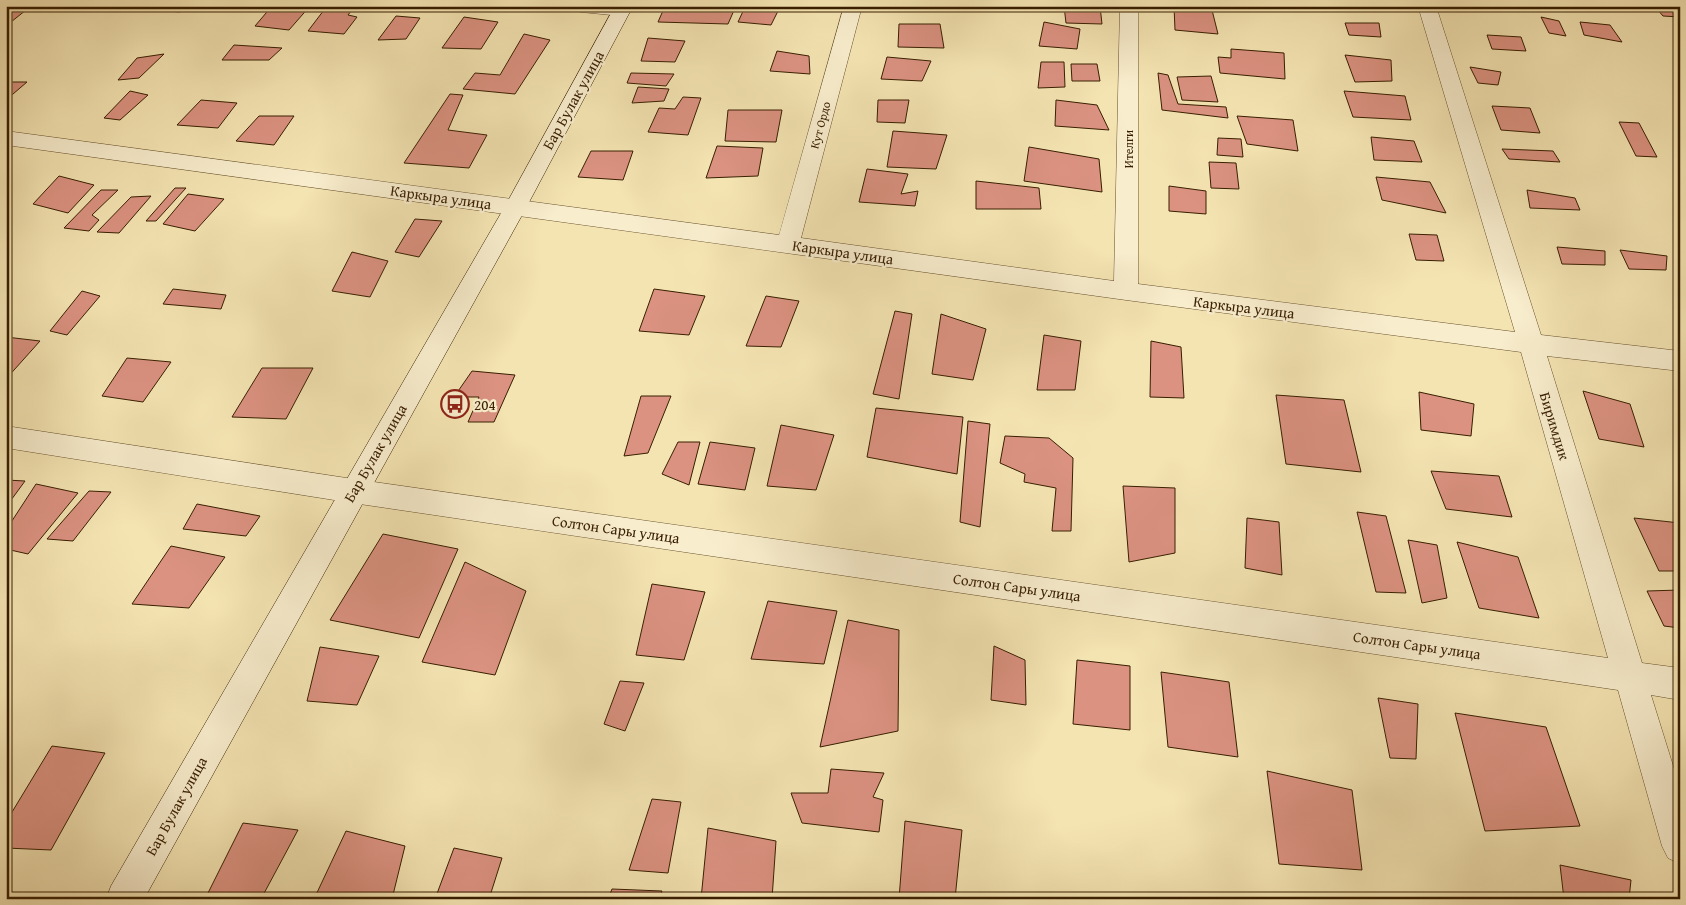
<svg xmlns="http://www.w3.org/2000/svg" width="1686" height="905" font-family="'Gentium Book Plus',serif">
  <rect width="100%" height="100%" fill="#f4e4b2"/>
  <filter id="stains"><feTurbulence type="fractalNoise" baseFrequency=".004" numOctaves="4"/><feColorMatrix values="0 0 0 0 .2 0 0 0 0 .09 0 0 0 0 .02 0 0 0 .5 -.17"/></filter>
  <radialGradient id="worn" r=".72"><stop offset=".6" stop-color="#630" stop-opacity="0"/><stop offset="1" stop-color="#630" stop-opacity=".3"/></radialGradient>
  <path fill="#db9281" stroke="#381e00" d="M9,6H31L6,26V8Z
    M150,6H186L180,12L147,9Z
    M272,6H310L289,30L255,26Z
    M327,6H355L348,15L357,17L344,34L308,31Z
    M665,6H713L735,8L728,24L658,22Z
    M1064,6H1100L1102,24L1066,23Z
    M1174,6H1211L1218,34L1175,30Z
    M1328,6H1384L1386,11L1328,9Z
    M745,7L779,9L771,25L738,22Z
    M1657,9H1680V17L1663,16Z
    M396,16L420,18L406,39L378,40Z
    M464,17L498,22L481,49L442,48Z
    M1541,17L1559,21L1566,36L1549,33Z
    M1044,22L1080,29L1077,49L1039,46Z
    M1580,22L1610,25L1622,42L1584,35Z
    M1345,23H1379L1381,37L1349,35Z
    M899,24H940L944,48L898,47Z
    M524,34L550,40L515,94L463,89L475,73L500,75Z
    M1487,35L1521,37L1526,51L1492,49Z
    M648,38L685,41L675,62L641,61Z
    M234,45L282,48L269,60H222Z
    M1231,49L1284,53L1285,79L1220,73L1218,57L1231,58Z
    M777,51L809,56L810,74L770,71Z
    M164,54L139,78L118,80L137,58Z
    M1345,55L1391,60L1392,81L1355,82Z
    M887,57L931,61L922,81L881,79Z
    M1041,62H1064L1065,87L1038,88Z
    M1071,64H1097L1100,81H1072Z
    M1470,67L1501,72L1498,85L1478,83Z
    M631,73L674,74L666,86L627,83Z
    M1158,73L1168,75L1178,104L1226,107L1228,118L1162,110Z
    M1211,76L1218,102L1182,100L1177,77Z
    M12,82H27L6,100V87Z
    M638,87L669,89L664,101L632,103Z
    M130,91L148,95L120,120L104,118Z
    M1344,91L1405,96L1411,120L1353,117Z
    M450,94L463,95L448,130L487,135L469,168L404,163Z
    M683,97L701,98L688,135L648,132L659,108L675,109Z
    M201,100L237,103L218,128L177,125Z
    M878,100H909L905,123L877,122Z
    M1056,100L1097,105L1109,130L1055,126Z
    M1492,106L1530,108L1540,133L1501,130Z
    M728,110H782L776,142L725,141Z
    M259,116H294L274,145L236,141Z
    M1237,116L1293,120L1298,151L1247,144Z
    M1619,122L1639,123L1657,157L1636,156Z
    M893,131L947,135L936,169L887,167Z
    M1371,137L1414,141L1422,162L1374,160Z
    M1218,138L1241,139L1243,157L1217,155Z
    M717,146L763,148L758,176L706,178Z
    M1029,147L1099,159L1102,192L1024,181Z
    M1502,149L1553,151L1560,162L1509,159Z
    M591,151H633L623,180L578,177Z
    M1209,162L1236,163L1239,189L1211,188Z
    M867,169L908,174L901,194L918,191L915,206L859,202Z
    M59,176L94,185L68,213L33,204Z
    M1376,177L1430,182L1446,213L1382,200Z
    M976,181L1039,188L1041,209H976Z
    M1169,186L1206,191V214L1169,211Z
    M175,188H186L156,221H146Z
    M101,190H118L92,215L99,220L89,231L64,228Z
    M1527,190L1575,198L1580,210L1530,208Z
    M188,194L224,199L195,231L163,224Z
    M151,196L119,233L97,232L131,197Z
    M415,219L442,221L419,257L395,252Z
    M1409,234L1437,235L1444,261L1416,260Z
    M1557,247L1605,251V265L1562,264Z
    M1620,250L1667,256L1666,270L1629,269Z
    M352,252L388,261L370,297L332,291Z
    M173,289L226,295L221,309L163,304Z
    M654,289L705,296L689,335L639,331Z
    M82,291L100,296L67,335L50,331Z
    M766,296L799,301L781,347L746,346Z
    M895,311L912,314L899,399L873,394Z
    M941,314L986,329L973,380L932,374Z
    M1044,335L1081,341L1075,390H1037Z
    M6,337L40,341L6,379Z
    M1151,341L1181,347L1184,398L1150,397Z
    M127,358L171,362L143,402L102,396Z
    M262,368H313L286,419L232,417Z
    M472,371L515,375L494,422H468L479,397H454Z
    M1583,391L1630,404L1644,447L1599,439Z
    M1419,392L1474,404L1471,436L1421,430Z
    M1276,395L1344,400L1361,472L1286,464Z
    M641,396H671L648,453L624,456Z
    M876,408L963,417L957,474L867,457Z
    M968,421L990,424L980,527L960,522Z
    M781,425L834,435L816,490L767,486Z
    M1005,436L1049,438L1073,458L1071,531H1052L1056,488L1024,482L1025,474L1000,463Z
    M678,442H700L689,485L662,474Z
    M710,442L755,448L745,490L698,484Z
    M1431,471L1499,476L1512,517L1446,509Z
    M6,480L25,481L6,507Z
    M36,484L78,493L28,554L6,549V530Z
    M1123,486L1175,488V553L1129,562Z
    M89,491L111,492L73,541L47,539Z
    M197,504L260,516L246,536L183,529Z
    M1357,512L1386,516L1406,593L1376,592Z
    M1247,518L1279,522L1282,575L1245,568Z
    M1634,518L1680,523V571H1659Z
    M383,534L458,549L419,638L330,620Z
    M1408,540L1437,545L1447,598L1422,603Z
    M1457,542L1518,557L1539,618L1479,608Z
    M171,546L225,557L189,608L132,604Z
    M465,562L526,591L495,675L422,662Z
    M652,584L705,592L684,660L636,655Z
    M1680,590V628L1664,626L1647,591Z
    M768,601L837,611L824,664L751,659Z
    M848,620L899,630L898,731L820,747Z
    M994,646L1025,660L1026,705L991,700Z
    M320,647L379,656L357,705L307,701Z
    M1077,660L1130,666V730L1073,724Z
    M1161,672L1229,682L1238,757L1168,747Z
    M620,681L644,683L625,731L604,724Z
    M1378,698L1418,704L1416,759L1390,758Z
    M1455,713L1546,727L1580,826L1485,831Z
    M52,746L105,753L51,850L6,848V822Z
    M831,769L884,773L873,797L883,800L879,832L802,823L791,793H828Z
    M1267,771L1352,790L1362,870L1279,864Z
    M652,799L681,802L668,873L629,870Z
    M905,821L962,830L955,899H899Z
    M243,823L298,830L261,899H205Z
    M708,828L776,841L772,899H701Z
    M346,831L405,846L392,899H314Z
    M454,848L502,858L489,899H435Z
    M1560,865L1631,880L1629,899H1564Z
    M612,889L662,891L659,899H608Z"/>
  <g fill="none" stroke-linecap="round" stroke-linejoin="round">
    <defs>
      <path id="street" d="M572,6H629L631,10L629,14L622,16L581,12L574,10Z
        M844,6H862L801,238L1114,281L1120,6H1138V284L1515,332L1418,6H1436L1541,335L1680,351V371L1547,356L1642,663L1680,668V700L1651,695L1680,788V864L1668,858L1662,846L1618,690L353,503L6,448V426L353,479L1608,658L1521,352L1126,300L6,145V131L779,235Z"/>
      <path id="secondary" d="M615,6H633L526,208L144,899H106L111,886L504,208Z"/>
    </defs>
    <use href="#street" stroke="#67502c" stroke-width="1"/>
    <use href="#secondary" stroke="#381e00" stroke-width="1"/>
    <use href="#street" fill="#f8edcd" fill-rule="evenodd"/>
    <use href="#secondary" fill="#f8edcd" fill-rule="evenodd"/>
  </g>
  <defs>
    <symbol id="bus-ring" viewBox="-11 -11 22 22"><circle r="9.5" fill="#f8edcd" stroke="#8f2418" stroke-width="1.5"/><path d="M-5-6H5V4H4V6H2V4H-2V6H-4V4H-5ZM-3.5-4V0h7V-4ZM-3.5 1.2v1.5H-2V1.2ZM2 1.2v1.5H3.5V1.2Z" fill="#8f2418"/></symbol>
  </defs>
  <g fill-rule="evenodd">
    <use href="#bus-ring" x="439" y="388" width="32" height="32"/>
  </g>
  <g text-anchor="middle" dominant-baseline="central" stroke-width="4.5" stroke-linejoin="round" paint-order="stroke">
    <g font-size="12" fill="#381e00" stroke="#f8edcd">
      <text transform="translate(820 125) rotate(-75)">Кут Ордо</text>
      <text transform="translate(1128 149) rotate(-90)">Ителги</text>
    </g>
    <g font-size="15" fill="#381e00" stroke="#f8edcd">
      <text transform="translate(573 100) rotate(-61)">Бар Булак улица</text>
      <text transform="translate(441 197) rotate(8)">Каркыра улица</text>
      <text transform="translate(843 252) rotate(8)">Каркыра улица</text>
      <text transform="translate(1244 307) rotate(7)">Каркыра улица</text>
      <text transform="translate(1555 426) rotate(73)">Биримдик</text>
      <text transform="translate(375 453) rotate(-60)">Бар Булак улица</text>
      <text transform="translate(616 529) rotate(8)">Солтон Сары улица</text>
      <text transform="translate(1017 587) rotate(8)">Солтон Сары улица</text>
      <text transform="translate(1417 645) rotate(8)">Солтон Сары улица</text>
      <text transform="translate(176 806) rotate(-61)">Бар Булак улица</text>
    </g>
    <g font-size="15" fill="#381e00" stroke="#f8edcd" text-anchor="start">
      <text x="474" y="404">204</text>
    </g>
  </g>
  <rect width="1686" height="905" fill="none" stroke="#f4e4b2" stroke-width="25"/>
  <rect x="8" y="8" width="1671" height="890" fill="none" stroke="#381e00" stroke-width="2.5"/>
  <rect x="12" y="12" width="1661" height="880" fill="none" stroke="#381e00"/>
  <rect width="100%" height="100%" filter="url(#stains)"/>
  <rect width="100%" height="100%" fill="url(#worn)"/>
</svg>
